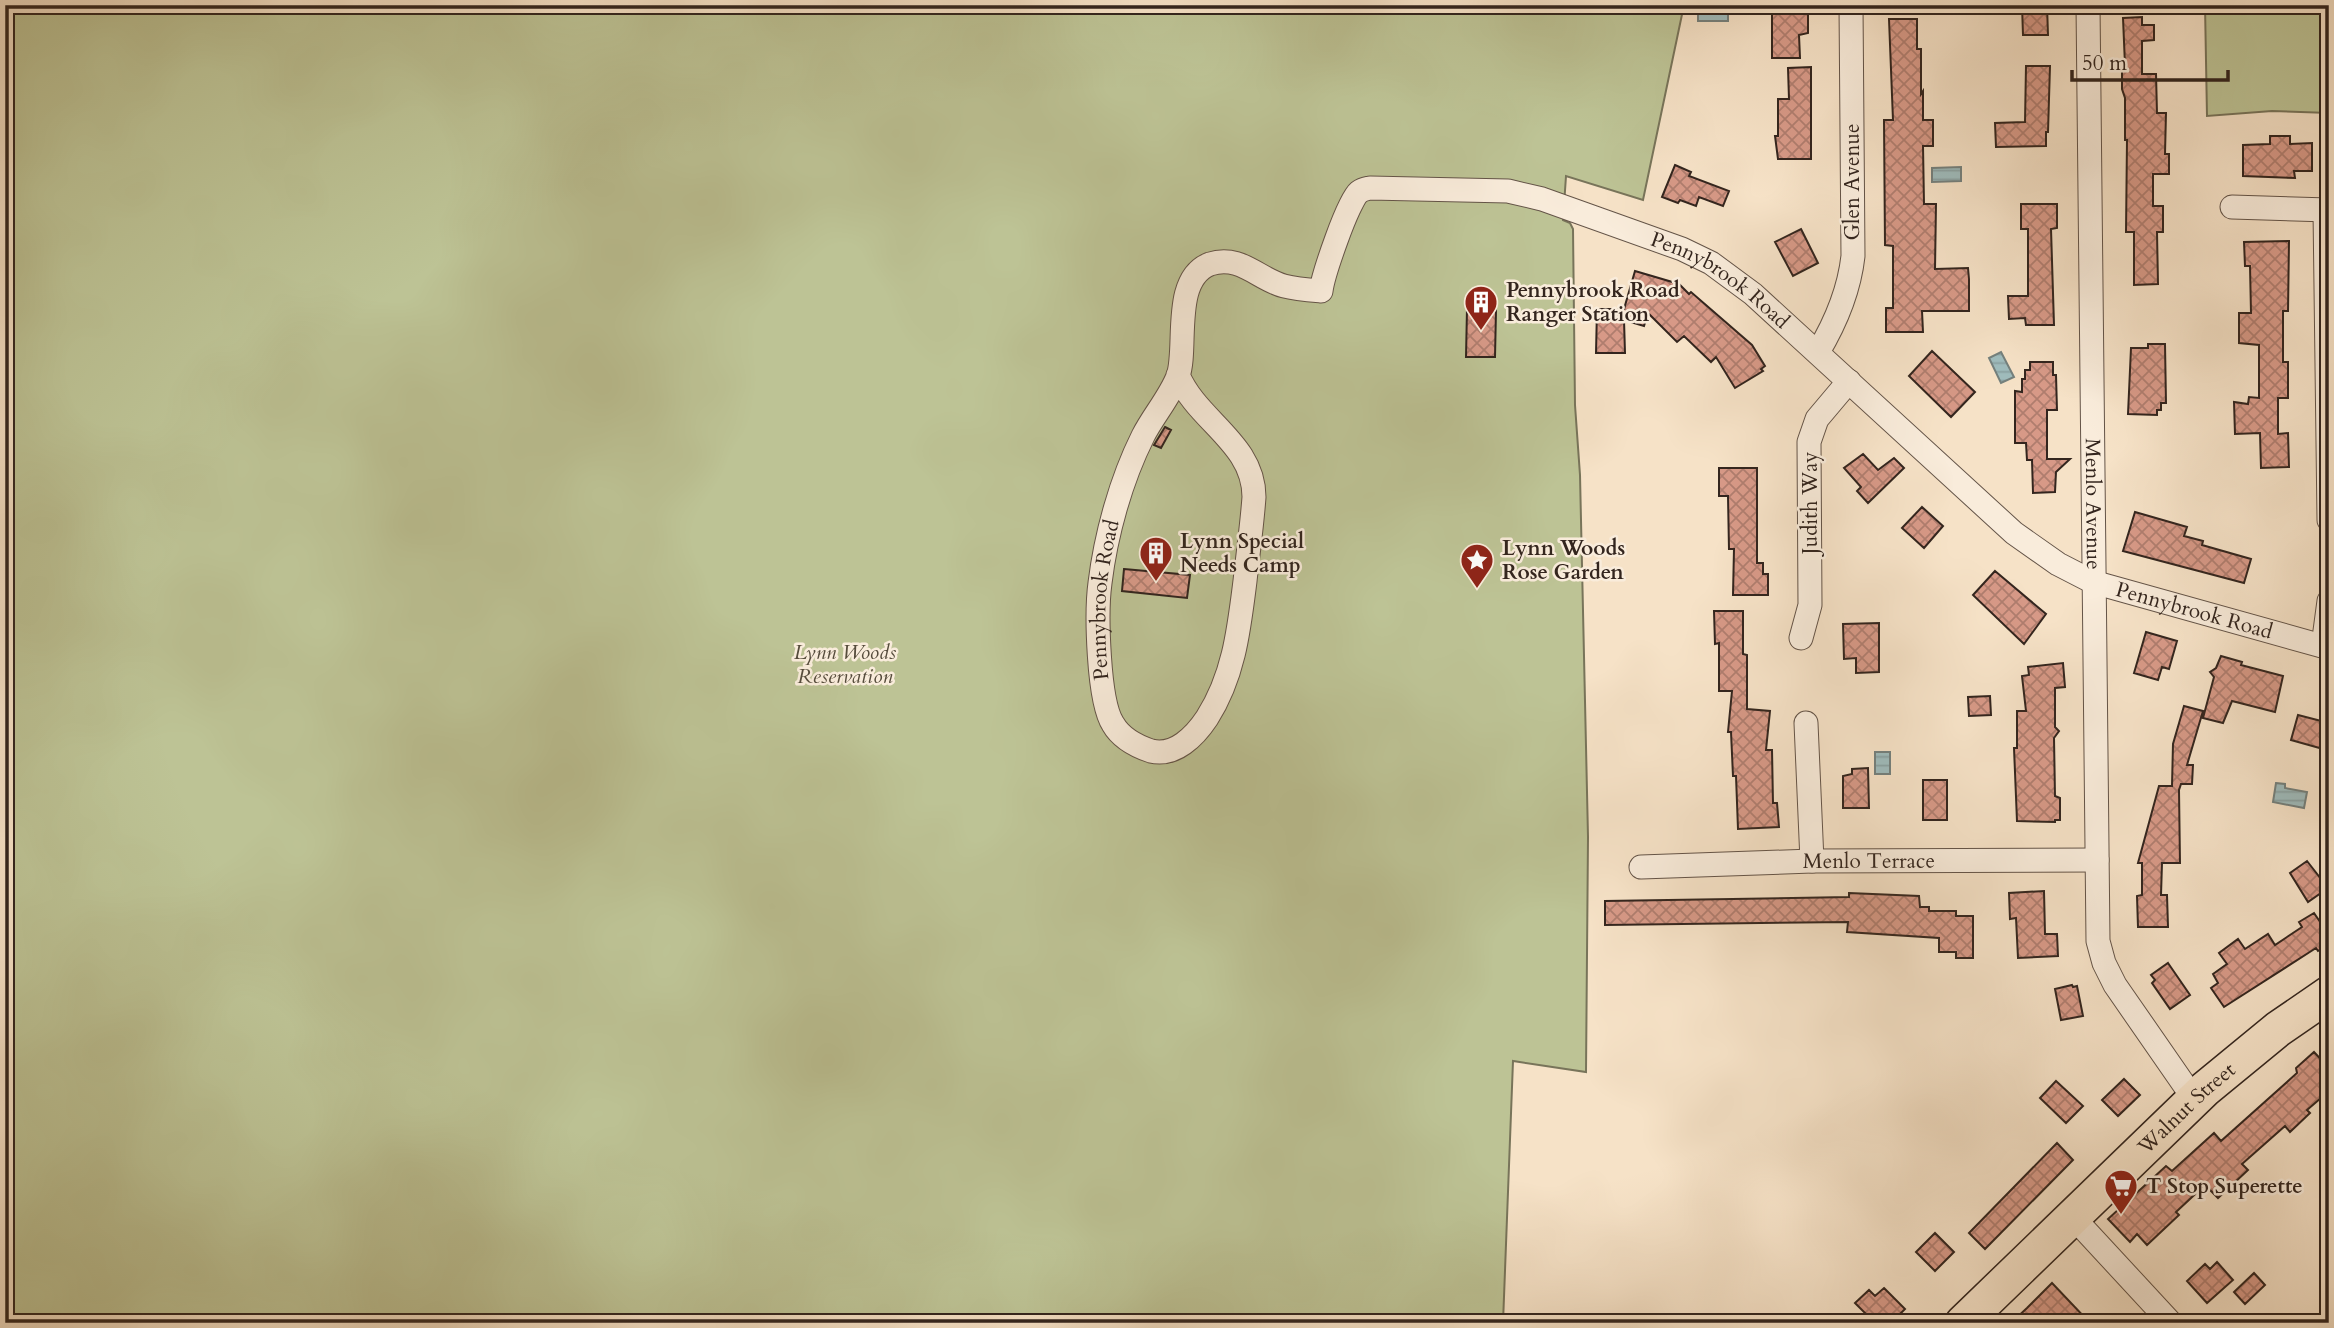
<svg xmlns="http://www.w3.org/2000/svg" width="2334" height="1328" font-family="Cardo,serif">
  <defs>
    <pattern id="water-rules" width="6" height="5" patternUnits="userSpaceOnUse" patternTransform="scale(1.75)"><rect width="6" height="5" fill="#9fbcbd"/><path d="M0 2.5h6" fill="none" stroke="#89a1a2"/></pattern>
    <pattern id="building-cross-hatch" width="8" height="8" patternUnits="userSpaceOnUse" patternTransform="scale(1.75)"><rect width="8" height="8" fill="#d79987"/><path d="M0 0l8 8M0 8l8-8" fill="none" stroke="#af7d6e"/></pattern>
  </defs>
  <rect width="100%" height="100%" fill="#f6e2c7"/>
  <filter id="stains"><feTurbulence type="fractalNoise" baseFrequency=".00286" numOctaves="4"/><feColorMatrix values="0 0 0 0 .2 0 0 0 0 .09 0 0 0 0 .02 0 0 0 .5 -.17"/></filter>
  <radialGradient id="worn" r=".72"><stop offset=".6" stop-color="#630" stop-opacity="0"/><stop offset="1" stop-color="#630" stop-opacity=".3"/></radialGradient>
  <path fill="#bdc395" stroke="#78745a" stroke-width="2" d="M5,5H1684L1643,200L1566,176L1563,220L1570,223L1573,229L1575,405L1580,475L1588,837L1586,1072L1513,1061L1503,1323H5Z
    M2205,5H2329V113L2272,111L2207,116Z"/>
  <path fill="url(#water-rules)" stroke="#74807d" stroke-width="2" d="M1698,5H1728V21H1698Z
    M1961,167V181L1932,182V168Z
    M2001,352L2014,377L2001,383L1989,358Z
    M1875,752H1890V774H1875Z
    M2276,783L2285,784V788L2307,792L2304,808L2273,802Z"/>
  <path fill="url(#building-cross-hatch)" stroke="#33251e" stroke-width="2" d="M1783,5H1808V33L1799,35L1800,58H1772V13L1783,12Z
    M2022,5H2047L2048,35H2023Z
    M2142,17V25H2154V40L2142,41V74H2156L2157,113H2166L2165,154H2169V174H2153V206H2163V232H2157L2158,284L2134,285V232H2126L2127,140H2125V98L2122,89V65H2125L2123,18Z
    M1889,19H1917V49H1921V94L1923,91V120H1933V146H1923L1924,204H1936L1935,269L1968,268L1969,279V311H1922L1923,332H1886V308H1893V246L1885,245L1884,120H1893Z
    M2026,66H2050L2048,132H2046V146L1996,147L1995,123L2025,122Z
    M1811,67V159H1778L1775,136H1778V99H1789L1788,68Z
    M2270,136H2290V144L2312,143V171H2294L2295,178L2243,176V145L2270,144Z
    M1675,165L1691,172L1689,176L1729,191L1723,206L1699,197L1696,206L1680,200L1678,203L1662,197Z
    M2021,204H2057V228L2051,229L2054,325H2026L2025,318L2009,319L2008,296H2028V229H2021Z
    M1801,229L1818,263L1793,276L1775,242Z
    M2289,241L2288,311H2283V362H2288V398H2278V434L2288,433L2289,467L2261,468L2260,433L2235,434L2234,402L2248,404L2249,397L2259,398V345L2239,343V313H2251L2250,266H2245L2244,242Z
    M1635,271L1679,284L1689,294L1691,292L1752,345L1765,366L1761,369L1763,371L1735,388L1716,357L1711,362L1684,336L1677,342L1648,313L1644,326L1624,320L1625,353H1596L1597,309H1624Z
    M1467,309L1496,310L1495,357H1466Z
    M2148,344H2165L2166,403H2161V410H2157V415L2128,414L2131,348H2148Z
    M1932,351L1975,392L1951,417L1909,376Z
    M2030,362H2053V375H2056L2057,410H2047V459H2070L2056,472L2055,492L2033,493L2032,460H2027L2026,443H2015V391L2022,392V379H2025V370H2030Z
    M1165,427L1171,430L1161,448L1154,445Z
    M1863,454L1878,470L1894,458L1904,468L1868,503L1857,491L1861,487L1844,468Z
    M1719,468H1757V563H1763V574H1768V595H1733L1734,549H1729L1728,496H1719Z
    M1922,507L1943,526L1924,548L1902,528Z
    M2135,512L2187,527L2184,536L2203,541L2202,545L2251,559L2244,583L2123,551Z
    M1124,569L1190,575L1187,598L1122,591Z
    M1995,571L2046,614L2024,644L1973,595Z
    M1714,611H1743V654L1747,655V709L1770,711L1766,750H1772L1773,803H1777L1779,827L1738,829L1736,776H1733L1731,732H1728L1732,691H1719V643L1715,644Z
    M1879,623V672L1856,673V658L1844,659L1843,624Z
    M2146,632L2177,641L2169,669L2162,667L2158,680L2134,673Z
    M2221,656L2242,662L2241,665L2283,676L2275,712L2232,701L2223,723L2203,718L2214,677L2210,672L2216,668Z
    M2063,663L2065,687L2055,688V727L2059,731L2054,738L2055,796L2060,798V820H2055V822L2017,821L2014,748H2017V711H2026L2022,676L2029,675L2028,667Z
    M1990,696L1991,715L1969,716L1968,697Z
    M2184,706L2203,711L2187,765H2193L2192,784H2181L2179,790L2180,863H2162L2161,895H2167L2168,927H2138L2137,896L2142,895V863H2138L2159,786H2172L2173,744Z
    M2298,715L2329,723L2323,749L2291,740Z
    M1868,768L1869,808H1843V776L1852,774V769Z
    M1923,780H1947V820H1923Z
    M2307,861L2328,888L2308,902L2290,873Z
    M2044,891L2045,934H2057L2058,956L2018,958L2016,918L2010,919L2009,893Z
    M1849,893L1919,896L1920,907H1929V911H1956V916H1973V958H1956V952H1939V938L1847,932L1848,922L1605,925V901L1849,897Z
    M2314,913L2329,935V944L2318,951L2316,948L2224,1007L2211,988L2218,983L2213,974L2227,964L2219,953L2238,939L2245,949L2268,934L2275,945L2302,927L2299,922Z
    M2168,963L2190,995L2170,1009L2152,983L2155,980L2151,975Z
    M2072,985L2073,987L2077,986L2083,1016L2061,1020L2055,989Z
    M2314,1052L2329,1068V1091L2307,1110L2310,1113L2290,1132L2285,1126L2242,1164L2248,1170L2218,1198L2205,1185L2176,1212L2179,1215L2147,1245L2137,1234L2130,1242L2108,1219L2166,1166L2172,1171L2214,1133L2221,1141L2297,1073L2296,1068Z
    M2124,1079L2140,1095L2118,1116L2102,1100Z
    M2056,1081L2083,1106L2066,1123L2040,1098Z
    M2057,1143L2073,1160L1985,1249L1969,1233Z
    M1935,1233L1954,1252L1935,1271L1916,1252Z
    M2217,1262L2233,1280L2207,1303L2187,1281L2205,1264L2210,1269Z
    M2254,1273L2265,1285L2245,1304L2234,1292Z
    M2052,1283L2090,1323H2011L2027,1308Z
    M1884,1288L1905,1309L1900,1314L1908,1323H1875L1855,1303L1869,1290L1875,1296Z"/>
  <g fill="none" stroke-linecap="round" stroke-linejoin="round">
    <defs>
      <g id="minor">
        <path id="s1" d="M2088,5L2098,941L2104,963L2115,985L2194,1099"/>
        <path d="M2232,207L2329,210"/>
        <path d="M2325,210L2329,520"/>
        <path d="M1818,352C1836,322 1849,292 1853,256L1851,5"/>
        <path id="s2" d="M1178,375C1197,421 1254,443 1254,497C1252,525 1248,553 1245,581C1239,629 1234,676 1207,718C1195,736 1175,757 1151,751C1136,746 1121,738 1113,724C1098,701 1096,612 1100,583C1106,534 1121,480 1143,436C1153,416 1170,397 1178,376C1188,348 1171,279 1210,264C1240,254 1258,279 1284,286C1296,289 1309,290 1321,291C1323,275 1348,201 1359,192C1363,189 1365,189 1370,188L1508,191L1542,199L1682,249L1711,263L1753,294L2014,533L2058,564L2093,582L2329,648"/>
        <path d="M1801,638L1810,605L1809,442L1817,419L1849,381"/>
        <path d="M2323,646L2329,601"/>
        <path d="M1806,723L1812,861"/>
        <path id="s3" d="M1641,867L1812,861L2097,860"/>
        <path d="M2072,1216L2171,1323"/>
      </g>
      <g id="primary">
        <path id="s4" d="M1963,1323L2205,1089L2278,1029L2329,994"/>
      </g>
    </defs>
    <use href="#minor" stroke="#645448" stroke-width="25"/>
    <use href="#primary" stroke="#33251e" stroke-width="38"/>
    <use href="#minor" stroke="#f9ecdb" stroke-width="23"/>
    <use href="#primary" stroke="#f6e2c7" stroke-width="35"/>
  </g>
  <defs>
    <symbol id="building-pin" viewBox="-11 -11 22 30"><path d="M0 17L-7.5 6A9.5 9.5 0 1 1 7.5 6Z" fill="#8f2418" stroke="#f9ecdb"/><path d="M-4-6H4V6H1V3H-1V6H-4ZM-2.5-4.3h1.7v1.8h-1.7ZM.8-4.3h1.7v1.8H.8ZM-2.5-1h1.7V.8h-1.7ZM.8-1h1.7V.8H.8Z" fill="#fff"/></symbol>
    <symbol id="sight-pin" viewBox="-11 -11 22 30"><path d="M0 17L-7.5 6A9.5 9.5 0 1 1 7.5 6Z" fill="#8f2418" stroke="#f9ecdb"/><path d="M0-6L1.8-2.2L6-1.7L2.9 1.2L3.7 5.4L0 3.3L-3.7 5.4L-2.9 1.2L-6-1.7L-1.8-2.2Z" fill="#fff"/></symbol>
    <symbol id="supermarket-pin" viewBox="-11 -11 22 30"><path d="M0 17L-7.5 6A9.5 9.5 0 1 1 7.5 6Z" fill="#8f2418" stroke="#f9ecdb"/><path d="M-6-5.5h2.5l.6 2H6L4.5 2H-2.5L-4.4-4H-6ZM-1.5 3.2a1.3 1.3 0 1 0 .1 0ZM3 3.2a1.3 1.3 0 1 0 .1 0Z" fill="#fff"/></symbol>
  </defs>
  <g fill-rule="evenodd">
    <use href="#building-pin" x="1462" y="283" width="38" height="52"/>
    <use href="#building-pin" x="1137" y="534" width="38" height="52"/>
    <use href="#sight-pin" x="1458" y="541" width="38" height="52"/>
    <use href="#supermarket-pin" x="2102" y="1167" width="38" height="52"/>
  </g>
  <g text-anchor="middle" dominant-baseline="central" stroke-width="5" stroke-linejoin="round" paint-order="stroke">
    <g font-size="21" fill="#33251e" stroke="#f9ecdb">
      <text transform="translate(1852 182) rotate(-90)">Glen Avenue</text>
      <text stroke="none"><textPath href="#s2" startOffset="1586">Pennybrook Road</textPath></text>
      <text transform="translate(1810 503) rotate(-90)">Judith Way</text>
      <text stroke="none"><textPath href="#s1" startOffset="499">Menlo Avenue</textPath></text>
      <text stroke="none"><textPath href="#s2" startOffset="618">Pennybrook Road</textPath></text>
      <text stroke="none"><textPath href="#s2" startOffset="2174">Pennybrook Road</textPath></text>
      <text stroke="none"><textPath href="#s3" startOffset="228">Menlo Terrace</textPath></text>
      <text stroke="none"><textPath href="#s4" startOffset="310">Walnut Street</textPath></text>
    </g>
    <g font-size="21" font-weight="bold" fill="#33251e" stroke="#f9ecdb" text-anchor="start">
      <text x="1506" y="290">Pennybrook Road<tspan x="1506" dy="24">Ranger Station</tspan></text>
      <text x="1180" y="541">Lynn Special<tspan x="1180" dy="24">Needs Camp</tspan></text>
      <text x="1502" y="548">Lynn Woods<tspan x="1502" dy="24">Rose Garden</tspan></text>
      <text x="2146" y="1186">T Stop Superette</text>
    </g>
    <g font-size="21" font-style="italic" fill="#564c3c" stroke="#f9ecdb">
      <text x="845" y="652">Lynn Woods<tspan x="845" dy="24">Reservation</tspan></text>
    </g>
  </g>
  <rect width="2334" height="1328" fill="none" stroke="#f6e2c7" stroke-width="28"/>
  <rect x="7" y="7" width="2320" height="1314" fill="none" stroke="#33251e" stroke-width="3.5"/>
  <rect x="14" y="14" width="2306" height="1300" fill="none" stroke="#33251e" stroke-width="2"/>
  <path d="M2072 70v10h156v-10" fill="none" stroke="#33251e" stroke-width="3.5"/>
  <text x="2082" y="70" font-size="21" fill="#33251e" stroke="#f9ecdb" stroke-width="5" paint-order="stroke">50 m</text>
  <rect width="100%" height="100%" filter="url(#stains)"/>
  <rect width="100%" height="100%" fill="url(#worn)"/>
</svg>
